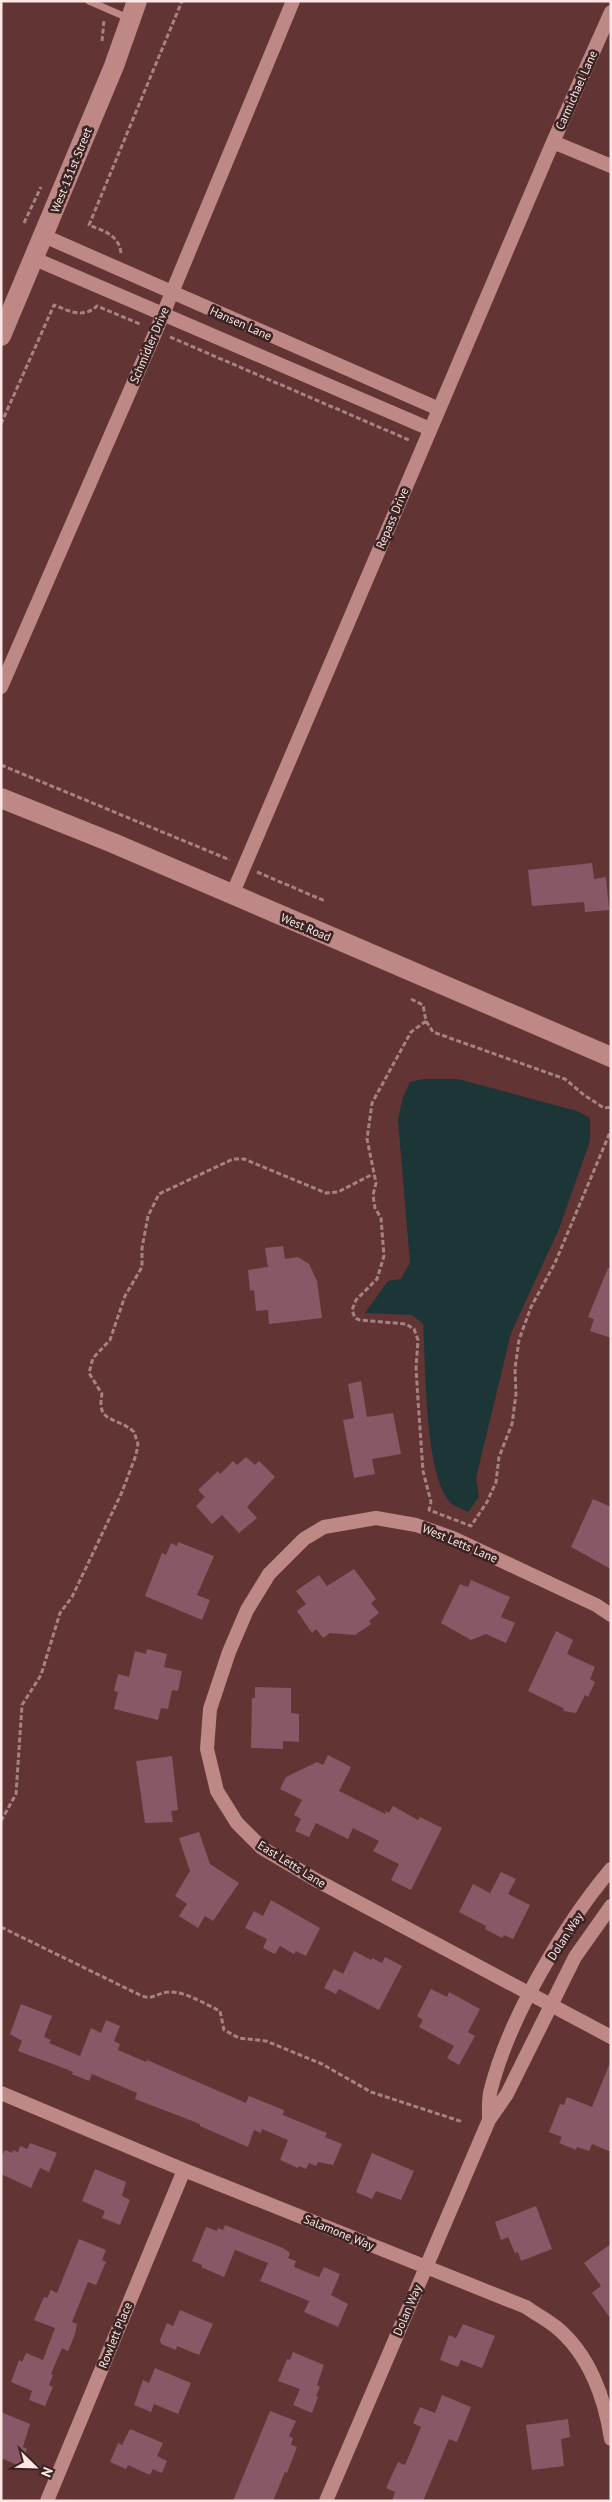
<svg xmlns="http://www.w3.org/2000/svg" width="612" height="2502" font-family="'PT Sans',sans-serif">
  <rect width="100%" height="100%" fill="#623434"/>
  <path fill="#1c3536" d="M423,1079H458L577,1111L590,1118V1141L559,1229L511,1333L476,1478L479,1497L468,1512C463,1509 455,1507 451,1503C424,1476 426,1363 423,1324L412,1315L365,1313L388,1281L401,1279L410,1263L398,1120L403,1097L410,1082Z"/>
  <path fill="#895867" d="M592,863L594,879L606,877L609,910L585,912L584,902L532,906L528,870Z
    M283,1246L285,1259L298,1257L309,1264L317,1281L322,1318L269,1324L268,1310L256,1311L254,1290L250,1291L248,1270L268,1267L265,1248Z
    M608,1268H611V1338L590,1331L594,1319L588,1317Z
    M361,1381L367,1417L393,1413L401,1454L372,1459L375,1474L354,1478L343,1420L354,1418L348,1384Z
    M246,1457L255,1465L259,1461L275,1477L247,1507L257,1518L239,1533L222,1515L212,1524L196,1506L205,1497L198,1490L218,1471L220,1474L233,1461L237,1465Z
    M593,1499L611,1507V1569L571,1547Z
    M178,1542L214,1556L197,1595L210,1600L202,1620L145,1596L162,1553L166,1555L171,1543L177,1546Z
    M354,1569L376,1599L371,1603L379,1613L369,1621L371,1624L355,1635L330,1633L323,1638L316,1629L312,1633L297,1611L306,1604L296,1591L319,1575L327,1586Z
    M471,1580L510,1597L501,1617L515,1623L506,1643L486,1634L471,1640L441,1623L460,1584L468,1587Z
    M556,1631L573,1640L567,1654L595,1667L590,1679L595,1682L588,1697L585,1695L576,1713L564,1711L563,1708L528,1691Z
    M147,1649L167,1654L164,1667L182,1671L178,1691L172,1690L168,1709L161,1708L158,1720L114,1709L118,1692L114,1691L118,1674L129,1677L135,1651L146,1654Z
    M255,1687L291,1688V1713L299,1714V1742L283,1741V1749L251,1748L252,1698H255Z
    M328,1755L351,1767L339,1791L385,1814L386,1811L389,1813L393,1806L418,1820L420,1817L442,1828L411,1890L391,1880L399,1864L373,1851L379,1841L353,1828L348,1839L316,1823L309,1837L295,1831L301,1819L294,1815L302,1800L280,1789L286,1777L317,1762L323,1765Z
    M172,1756L178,1810L171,1811L173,1822L145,1823L136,1761Z
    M199,1832L210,1864L239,1883L213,1921L205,1916L198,1928L179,1916L187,1904L175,1896L190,1871L179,1838Z
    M501,1872L516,1879L508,1894L530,1905L513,1939L504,1935L502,1938L485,1929L486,1926L459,1912L473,1884L490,1893Z
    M271,1900L320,1928L306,1956L296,1951L294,1954L280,1946L275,1954L263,1948L267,1939L245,1928L254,1911L263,1916Z
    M354,1951L371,1960L372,1958L382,1963L385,1957L402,1966L379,2010L339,1989L336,1994L324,1988L334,1969L343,1974Z
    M431,1989L447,1997L449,1992L480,2009L468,2032L475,2036L459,2065L447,2058L454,2046L419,2027L423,2020L417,2016Z
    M21,2004L52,2016L44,2037L51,2040L49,2043L80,2056L91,2028L101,2033L106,2020L120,2026L114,2041L120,2044L118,2050L146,2062L147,2060L246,2103L249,2096L284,2110L283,2115L327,2133L325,2137L342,2144L333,2165L318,2162L316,2166L309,2163L306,2169L299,2166L298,2168L280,2160L288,2140L262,2129L261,2133L254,2130L248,2147L200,2126V2124L135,2099L137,2093L92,2074L89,2081L72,2074L73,2072L66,2069L18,2051L22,2041L10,2034Z
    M610,2063L611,2152L592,2144L589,2151L577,2147L576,2150L559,2143L562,2137L549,2132L560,2104L564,2105L567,2097L592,2107Z
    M30,2143L57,2153L49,2172L40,2168L31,2188L1,2174V2157L5,2150L12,2153L13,2150L18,2152L20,2146L27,2149Z
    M372,2153L414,2171L401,2200L376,2191L372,2199L356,2192Z
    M95,2169L126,2182L122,2196L130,2200L120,2225L102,2218L105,2211L82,2201Z
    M536,2206L552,2249L521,2261L518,2252L515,2253L508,2237L501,2240L495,2222Z
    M225,2225L283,2248L290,2253L288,2258L296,2261L294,2267L319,2277L324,2267L340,2274L331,2295L348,2304L338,2327L304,2312L309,2301L260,2281L268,2263L235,2250L224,2277L201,2267L202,2265L192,2261L206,2227L217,2231L218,2228L223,2230Z
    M79,2239L106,2250L102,2260L106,2262L96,2285L88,2282L72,2322L77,2324L75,2334L68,2351L62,2348L51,2374L53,2375L49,2385L53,2387L45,2406L29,2400L32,2391L11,2382L19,2360L22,2362L26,2353L43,2360L55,2328L34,2320L44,2297L47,2298L51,2290L57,2293Z
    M611,2244V2319L592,2293L601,2286L584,2263Z
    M180,2310L213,2324L199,2355L177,2346L176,2350L161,2344L160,2340L167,2323L173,2326Z
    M463,2324L495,2336L482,2368L461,2360L458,2367L440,2360L449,2335L456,2338Z
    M293,2352L324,2365L317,2385L320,2387L316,2396L318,2397L312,2413L293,2405L300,2389L278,2381L287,2359L290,2360Z
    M155,2368L191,2383L178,2414L154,2404L151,2412L134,2405L143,2380L149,2383Z
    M442,2395L471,2407L457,2442L449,2439L423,2501H392L395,2492L386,2488L398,2462L405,2465L421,2427L413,2423L420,2407L435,2413Z
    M270,2411L296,2421L289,2436L293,2438L291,2445L297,2447L287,2473L285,2472L273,2501H233Z
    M1,2412L30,2424L23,2447L27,2449L20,2466L1,2458Z
    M568,2419L570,2437L561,2439L564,2466L532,2470L526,2425Z
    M130,2429L163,2443L157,2456L167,2461L162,2473L153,2469L150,2475L128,2465L126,2469L110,2462L118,2443L122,2445Z"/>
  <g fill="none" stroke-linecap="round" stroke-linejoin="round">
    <path stroke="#a78282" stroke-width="3" stroke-dasharray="5 2.5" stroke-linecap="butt" d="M102,41L104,20
      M24,223L41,187
      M121,253C119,235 104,231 89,225L182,1
      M170,337L409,440
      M1,424L54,305C69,311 83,319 97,306L140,324
      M1,765L230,860
      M257,872L325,901
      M411,999L423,1005L426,1021L433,1032L565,1079L584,1095L604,1108L611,1107
      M426,1021L411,1032L372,1103L367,1139L376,1183L373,1195L375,1208L381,1218L384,1256L377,1279L356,1300L352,1310L355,1318L360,1320L406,1324L414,1329L418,1340L416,1368L418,1400L423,1471L431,1502L429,1510L471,1526L487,1502L496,1482L499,1457L512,1424L516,1394L515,1369L519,1340L531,1307L555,1263L611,1130
      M1,1821L16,1794L22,1705L41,1675L60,1613L72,1597L122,1492L136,1455L138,1444L134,1432C117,1416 96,1424 102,1394L89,1373L93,1358L110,1340L125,1296L142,1267V1248L148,1216L159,1194L233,1159H244L326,1193L338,1192L373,1174
      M1,1927L142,1996C153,2000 157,1993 168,1992C185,1991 205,2004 220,2011L224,2030L239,2038L266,2041L322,2064L371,2092L463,2122"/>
    <path stroke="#be8886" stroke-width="7" d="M89,1L128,18"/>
    <path stroke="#be8886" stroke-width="14" d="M553,142L611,166
      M44,236L439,409
      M35,259L430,429
      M1,687L156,331L293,1
      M232,895L553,142L611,12
      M611,1615L596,1605L453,1538L416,1525L376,1518L324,1527L304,1539L269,1574L247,1610L229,1652L210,1709L207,1749L217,1791L237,1823L262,1848L316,1880L611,2037
      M1,2093L184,2170L526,2307C536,2314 547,2320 556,2327C589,2354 605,2398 611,2439
      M489,2119C489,2109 488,2098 491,2089C509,2018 564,1925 611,1869
      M47,2501L184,2170
      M326,2501L489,2120L507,2094L575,1957L611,1906"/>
    <path stroke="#be8886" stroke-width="20" d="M1,336L114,66L137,1
      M1,798L113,843L611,1057"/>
  </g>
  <g text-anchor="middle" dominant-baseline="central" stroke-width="5" stroke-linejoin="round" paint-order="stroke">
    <g font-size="12" fill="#fee6e5" stroke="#392323">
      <text transform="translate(576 90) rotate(-66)">Carmichael Lane</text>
      <text transform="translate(71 170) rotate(-68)">West 131st Street</text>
      <text transform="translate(241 323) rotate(24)">Hansen Lane</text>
      <text transform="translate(149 345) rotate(-67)">Schmidler Drive</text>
      <text transform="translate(392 518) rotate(-67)">Repass Drive</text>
      <text transform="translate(306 927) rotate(23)">West Road</text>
      <text transform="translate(460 1543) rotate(23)">West Letts Lane</text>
      <text transform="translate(292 1864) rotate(32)">East Letts Lane</text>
      <text transform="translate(565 1936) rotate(-57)">Dolan Way</text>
      <text transform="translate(339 2232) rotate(22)">Salamone Way</text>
      <text transform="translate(407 2310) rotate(-67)">Dolan Way</text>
      <text transform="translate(115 2335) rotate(-68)">Rowlett Place</text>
    </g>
  </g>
  <rect width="612" height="2502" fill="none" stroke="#fee6e5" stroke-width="5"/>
  <g transform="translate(35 2467) rotate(113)" stroke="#392323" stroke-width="4" paint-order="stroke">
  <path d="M0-4L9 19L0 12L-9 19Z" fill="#fee6e5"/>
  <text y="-8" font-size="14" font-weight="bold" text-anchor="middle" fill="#fee6e5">N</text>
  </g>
</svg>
